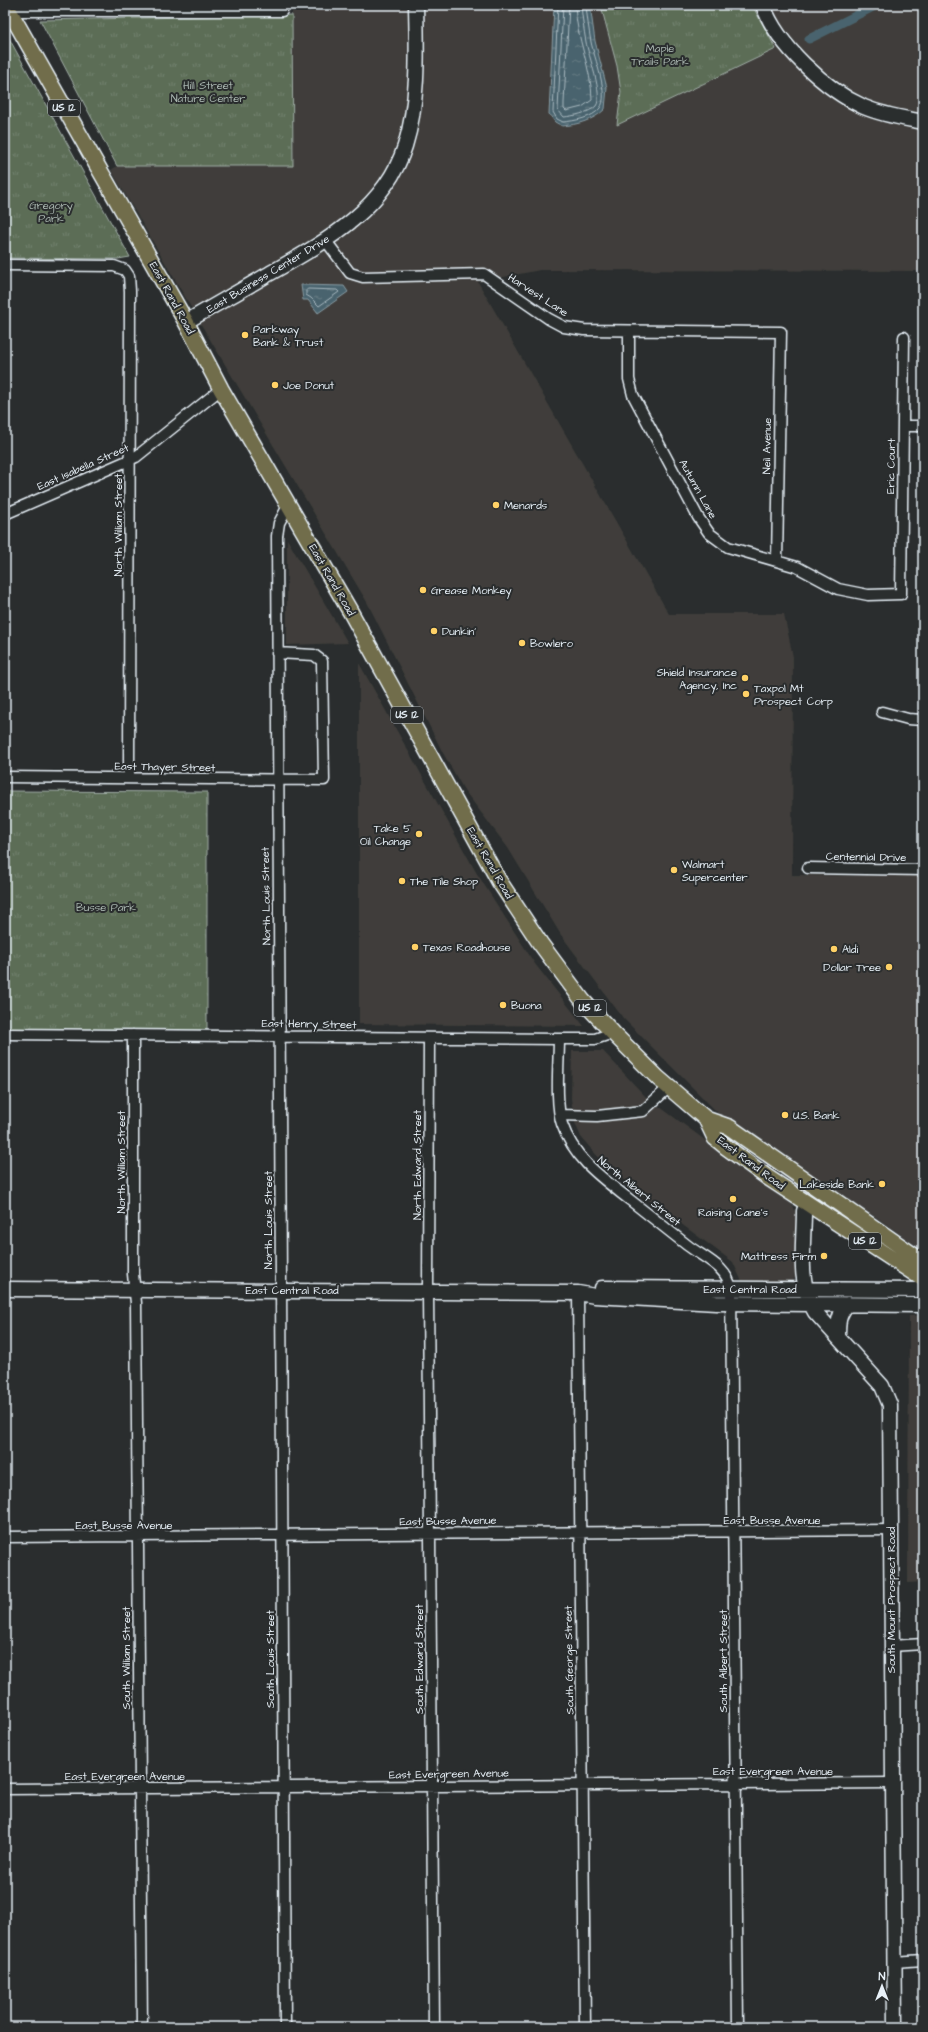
<svg xmlns="http://www.w3.org/2000/svg" width="928" height="2032" font-family="'Architects Daughter',sans-serif">
  <defs>
    <pattern id="park-tufts" width="24" height="20" patternUnits="userSpaceOnUse"><rect width="24" height="20" fill="#5c6d57"/><path d="M3 7l-1-3M5 7V3M7 7l1-3M15 17l-1-3M17 17v-4M19 17l1-3" fill="none" stroke="#738270"/></pattern>
    <pattern id="water-ripples" width="26" height="14" patternUnits="userSpaceOnUse"><rect width="26" height="14" fill="#4a646e"/><path d="M2 4q2-2 4 0t4 0M15 11q2-2 4 0t4 0" fill="none" stroke="#647b83"/></pattern>
  </defs>
  <rect width="100%" height="100%" fill="#2a2d2e"/>
  <filter id="ink" filterUnits="userSpaceOnUse"><feTurbulence type="fractalNoise" baseFrequency=".025" numOctaves="2"/><feDisplacementMap in="SourceGraphic" scale="8" xChannelSelector="R" yChannelSelector="G"/><feConvolveMatrix kernelMatrix="1 2 1 2 8 2 1 2 1" color-interpolation-filters="sRGB"/></filter>
  <g filter="url(#ink)">
    <path fill="#3f3e3a" d="M292,5H923V271L540,270L478,282L669,614H784L793,657L792,875L923,876V1251L877,1218L790,1163L721,1116L623,1018L561,935L508,848L464,790L443,753L367,602L199,321L111,170L117,166L293,165Z
      M287,539L348,643L287,645Z
      M359,663L476,872L535,964L584,1026L359,1024Z
      M572,1051H603L645,1096L791,1203L797,1214L796,1275L793,1281L790,1284H743L733,1262L635,1190L597,1156L581,1137L575,1123L571,1099Z
      M923,1315V1582L908,1583L909,1316Z"/>
    <path fill="url(#park-tufts)" stroke="#a2afa8" d="M709,5H752L776,49L617,125L621,92L617,66L602,10H684Z
      M292,15L293,166H117L40,20Z
      M5,31L130,257L118,259L5,258Z
      M5,791L207,792V1031L5,1029Z"/>
    <path fill="url(#water-ripples)" stroke="#899ca5" d="M554,5H590L595,41L607,88L605,109C594,120 577,125 562,126L555,122L549,114Z
      M301,285L344,286L348,292L318,313L308,300H303Z"/>
    <g fill="none" stroke-linecap="round" stroke-linejoin="round">
      <path stroke="#a9b9c1" stroke-width="1" d="M558,5L553,112L557,119L563,122C574,121 593,118 600,108C610,96 594,57 591,42C589,30 587,17 586,5
        M563,5L558,110L564,117C573,116 589,113 596,106C604,96 588,54 586,42C584,30 582,17 581,5
        M569,5L564,103V109L566,111L582,107L592,100C592,69 576,38 575,5
        M308,289L337,290L339,292L319,306L311,298L306,295V291Z"/>
      <path stroke="#4a646e" stroke-width="9" d="M809,39L877,5"/>
      <defs>
        <path id="street" d="M9,11H282
          M326,241L350,273L363,277L484,274L549,319L564,327L584,330L781,332L777,561
          M5,265L114,266L125,270L129,276L130,291L129,778
          M629,331V379L633,395L698,517L709,533L728,547L797,567L838,589L868,595L901,594L904,337
          M903,426H923
          M5,514L136,457L221,389
          M882,712L908,719L923,720
          M5,777L324,780L322,661L314,655L277,653
          M808,868L923,870
          M5,1034L559,1039H595L613,1033
          M133,1035V1274L136,1303L142,2027
          M429,1038L428,1291L434,2027
          M559,1039C559,1062 555,1103 562,1124C574,1159 602,1178 630,1200C649,1215 668,1230 687,1245C704,1258 727,1266 731,1289L738,2027
          M560,1115L597,1116L643,1111L668,1088
          M578,1293L585,2027
          M5,1537L891,1530
          M891,1646L923,1644
          M5,1789L893,1783
          M894,1962L923,1960
          M285,2027L277,536L279,523L289,504"/>
        <path id="secondary" d="M763,5C777,45 826,90 864,107C883,115 903,118 923,122
          M186,322C213,306 240,291 267,275C321,244 385,211 405,146C419,101 417,52 416,5
          M807,1203L804,1211C804,1244 797,1283 815,1312L882,1386L890,1405L895,2027
          M602,1288L923,1290
          M5,1289L578,1293L595,1296L716,1303L923,1305
          M838,1337C838,1323 838,1314 848,1304"/>
        <path id="primary" d="M6,5L186,322L221,389L350,611L499,881L540,943L583,1001L613,1033L658,1078L706,1119L729,1127L923,1262
          M706,1119L715,1138L726,1147L767,1177L923,1279"/>
      </defs>
      <use href="#street" stroke="#e8f1f8" stroke-width="13"/>
      <use href="#secondary" stroke="#e8f1f8" stroke-width="17"/>
      <use href="#primary" stroke="#e8f1f8" stroke-width="18"/>
      <use href="#street" stroke="#2a2d2e" stroke-width="10"/>
      <use href="#secondary" stroke="#2a2d2e" stroke-width="14"/>
      <use href="#primary" stroke="#716d4b" stroke-width="15"/>
    </g>
  </g>
  <g fill="#ffd166" stroke="#2a2d2e" stroke-width="1.5">
    <circle cx="245" cy="335" r="4"/>
    <circle cx="275" cy="385" r="4"/>
    <circle cx="496" cy="505" r="4"/>
    <circle cx="423" cy="590" r="4"/>
    <circle cx="434" cy="631" r="4"/>
    <circle cx="522" cy="643" r="4"/>
    <circle cx="745" cy="678" r="4"/>
    <circle cx="746" cy="694" r="4"/>
    <circle cx="419" cy="834" r="4"/>
    <circle cx="674" cy="870" r="4"/>
    <circle cx="402" cy="881" r="4"/>
    <circle cx="415" cy="947" r="4"/>
    <circle cx="834" cy="949" r="4"/>
    <circle cx="889" cy="967" r="4"/>
    <circle cx="503" cy="1005" r="4"/>
    <circle cx="785" cy="1115" r="4"/>
    <circle cx="882" cy="1184" r="4"/>
    <circle cx="733" cy="1199" r="4"/>
    <circle cx="824" cy="1256" r="4"/>
  </g>
  <g text-anchor="middle" dominant-baseline="central" stroke-width="4" stroke-linejoin="round" paint-order="stroke">
    <g fill="#2a2d2e" stroke="#afb6bb" stroke-width="1">
      <rect x="48" y="100" width="32" height="16" rx="3"/>
      <rect x="391" y="707" width="32" height="16" rx="3"/>
      <rect x="574" y="1000" width="32" height="16" rx="3"/>
      <rect x="849" y="1233" width="32" height="16" rx="3"/>
    </g>
    <g font-size="10" font-weight="bold" fill="#e8f1f8">
      <text x="64" y="108">US 12</text>
      <text x="407" y="715">US 12</text>
      <text x="590" y="1008">US 12</text>
      <text x="865" y="1241">US 12</text>
    </g>
    <g font-size="11" fill="#a9b6b0" stroke="#2a2d2e">
      <text x="660" y="48">Maple<tspan x="660" dy="13">Trails Park</tspan></text>
      <text x="208" y="85">Hill Street<tspan x="208" dy="13">Nature Center</tspan></text>
      <text x="51" y="205">Gregory<tspan x="51" dy="13">Park</tspan></text>
      <text x="106" y="907">Busse Park</text>
    </g>
    <g font-size="11" fill="#e8f1f8" stroke="#2a2d2e">
      <text transform="translate(268 274) rotate(-31)">East Business Center Drive</text>
      <text transform="translate(538 295) rotate(33)">Harvest Lane</text>
      <text transform="translate(172 298) rotate(61)">East Rand Road</text>
      <text transform="translate(767 446) rotate(-89)">Neil Avenue</text>
      <text transform="translate(891 466) rotate(-89)">Eric Court</text>
      <text transform="translate(83 467) rotate(-24)">East Isabella Street</text>
      <text transform="translate(698 489) rotate(61)">Autumn Lane</text>
      <text transform="translate(118 525) rotate(-90)">North William Street</text>
      <text transform="translate(332 580) rotate(60)">East Rand Road</text>
      <text transform="translate(165 767) rotate(1)">East Thayer Street</text>
      <text transform="translate(866 857) rotate(1)">Centennial Drive</text>
      <text transform="translate(490 863) rotate(60)">East Rand Road</text>
      <text transform="translate(266 896) rotate(-91)">North Louis Street</text>
      <text transform="translate(309 1024) rotate(1)">East Henry Street</text>
      <text transform="translate(121 1162) rotate(-90)">North William Street</text>
      <text transform="translate(751 1163) rotate(37)">East Rand Road</text>
      <text transform="translate(417 1165) rotate(-90)">North Edward Street</text>
      <text transform="translate(639 1191) rotate(39)">North Albert Street</text>
      <text transform="translate(268 1220) rotate(-90)">North Louis Street</text>
      <text x="750" y="1289">East Central Road</text>
      <text x="292" y="1290">East Central Road</text>
      <text x="772" y="1520">East Busse Avenue</text>
      <text transform="translate(448 1521) rotate(-1)">East Busse Avenue</text>
      <text x="124" y="1525">East Busse Avenue</text>
      <text transform="translate(891 1600) rotate(-90)">South Mount Prospect Road</text>
      <text transform="translate(126 1658) rotate(-90)">South William Street</text>
      <text transform="translate(270 1659) rotate(-90)">South Louis Street</text>
      <text transform="translate(419 1659) rotate(-90)">South Edward Street</text>
      <text transform="translate(569 1660) rotate(-91)">South George Street</text>
      <text transform="translate(723 1661) rotate(-90)">South Albert Street</text>
      <text x="773" y="1771">East Evergreen Avenue</text>
      <text transform="translate(449 1774) rotate(-1)">East Evergreen Avenue</text>
      <text x="125" y="1776">East Evergreen Avenue</text>
    </g>
    <g font-size="11" fill="#e8f1f8" stroke="#2a2d2e" text-anchor="start">
      <text x="253" y="329">Parkway<tspan x="253" dy="13">Bank &amp; Trust</tspan></text>
      <text x="283" y="385">Joe Donut</text>
      <text x="504" y="505">Menards</text>
      <text x="431" y="590">Grease Monkey</text>
      <text x="442" y="631">Dunkin'</text>
      <text x="530" y="643">Bowlero</text>
      <text x="737" y="672" text-anchor="end">Shield Insurance<tspan x="737" dy="13">Agency, Inc</tspan></text>
      <text x="754" y="688">Taxpol Mt<tspan x="754" dy="13">Prospect Corp</tspan></text>
      <text x="411" y="828" text-anchor="end">Take 5<tspan x="411" dy="13">Oil Change</tspan></text>
      <text x="682" y="864">Walmart<tspan x="682" dy="13">Supercenter</tspan></text>
      <text x="410" y="881">The Tile Shop</text>
      <text x="423" y="947">Texas Roadhouse</text>
      <text x="842" y="949">Aldi</text>
      <text x="881" y="967" text-anchor="end">Dollar Tree</text>
      <text x="511" y="1005">Buona</text>
      <text x="793" y="1115">U.S. Bank</text>
      <text x="874" y="1184" text-anchor="end">Lakeside Bank</text>
      <text x="733" y="1212" text-anchor="middle">Raising Cane's</text>
      <text x="816" y="1256" text-anchor="end">Mattress Firm</text>
    </g>
  </g>
  <rect width="928" height="2032" fill="none" stroke="#2a2d2e" stroke-width="20"/>
  <rect x="10" y="10" width="908" height="2012" fill="none" stroke="#e8f1f8" stroke-width="1.5" filter="url(#ink)"/>
  <g transform="translate(882 1986)" stroke="#2a2d2e" stroke-width="3" paint-order="stroke">
  <path d="M0-3L7 15L0 10L-7 15Z" fill="#e8f1f8"/>
  <text y="-6" font-size="11" font-weight="bold" text-anchor="middle" fill="#e8f1f8">N</text>
  </g>
</svg>
